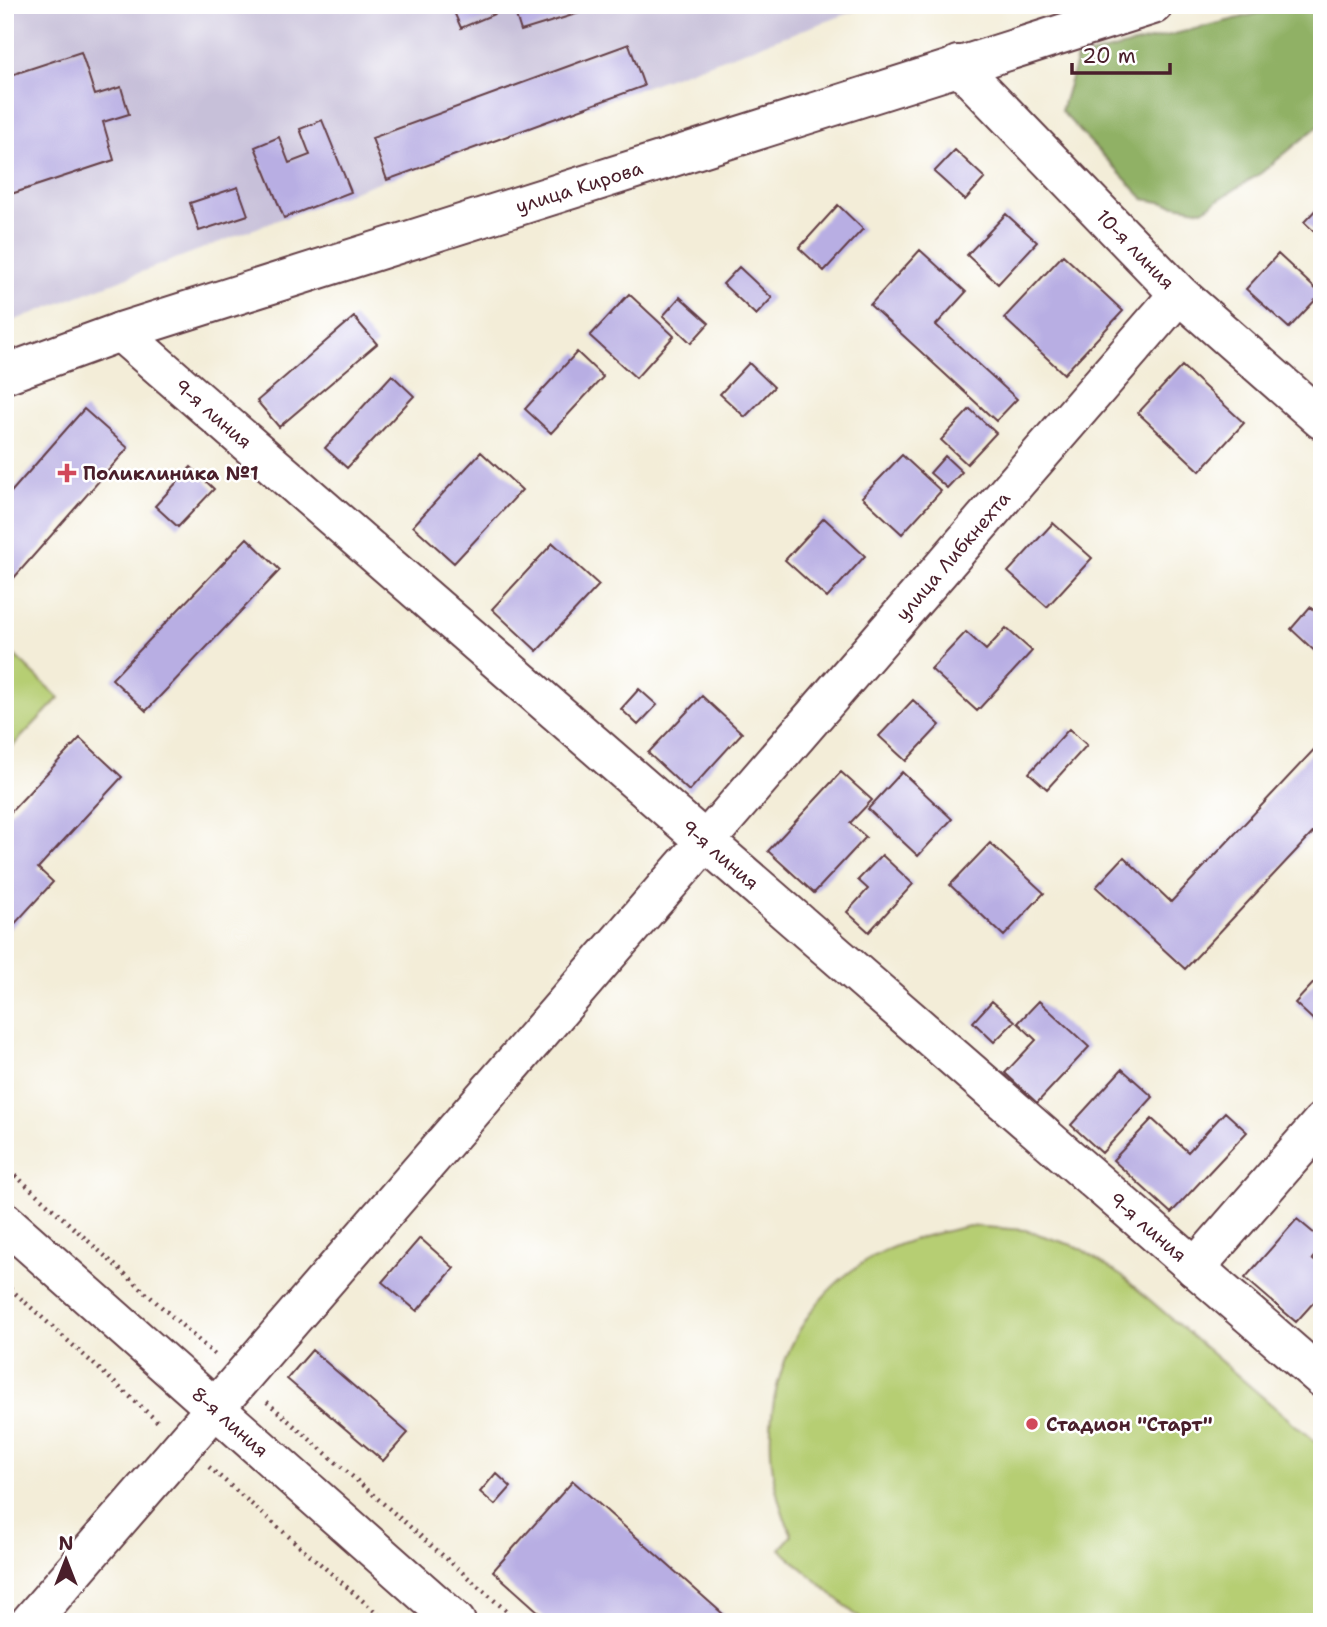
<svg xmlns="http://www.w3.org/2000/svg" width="1327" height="1627" font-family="'Shantell Sans',sans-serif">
  <rect width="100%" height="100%" fill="#fff"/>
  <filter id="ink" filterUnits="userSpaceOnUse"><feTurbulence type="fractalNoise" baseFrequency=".0143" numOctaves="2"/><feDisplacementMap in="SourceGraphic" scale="14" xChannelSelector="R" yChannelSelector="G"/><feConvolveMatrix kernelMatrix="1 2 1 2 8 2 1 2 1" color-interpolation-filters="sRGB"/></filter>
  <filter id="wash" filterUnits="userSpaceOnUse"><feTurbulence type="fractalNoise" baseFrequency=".00686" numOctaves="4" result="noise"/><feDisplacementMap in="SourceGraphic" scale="28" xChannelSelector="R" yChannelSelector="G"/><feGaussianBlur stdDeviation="1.57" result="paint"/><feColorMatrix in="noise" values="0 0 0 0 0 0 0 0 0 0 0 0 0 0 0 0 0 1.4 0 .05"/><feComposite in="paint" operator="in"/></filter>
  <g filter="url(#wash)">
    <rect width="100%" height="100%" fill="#f3edd8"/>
    <path fill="#c7c0d9" d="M5,5H872L351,192L5,324Z"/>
    <path fill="#b6ce73" stroke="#80764f" stroke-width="2" d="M9,650L59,698L5,754V654Z
      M969,1226L1025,1230L1078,1247L1123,1277L1322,1448V1622H864L780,1549L792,1535C747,1442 774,1319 864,1262C897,1241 932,1234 969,1226Z"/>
    <path fill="#90b165" stroke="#6d6848" stroke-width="2" d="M1292,5H1322V123L1261,173L1202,210L1144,199L1061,111L1077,58Z"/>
    <g id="blocks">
      <path fill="#b8aee3" d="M451,5H601L602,6L521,31L513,6L461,28Z
        M629,44L644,86L387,180L372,138Z
        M81,52L95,95L121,87L129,114L103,122L114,160L5,196V77Z
        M322,120L351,192L284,218L255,147L279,137L289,163L310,155L300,129Z
        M955,150L985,178L965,200L934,172Z
        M238,187L248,215L199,231L190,203Z
        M1322,203V239L1304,222Z
        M838,205L863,229L824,271L799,248Z
        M1006,214L1037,242L998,284L967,255Z
        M920,250L966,292L936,325L1017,399L996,421L870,305Z
        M1278,254L1321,294L1289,328L1246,289Z
        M1063,255L1123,311L1064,374L1004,318Z
        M739,267L772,298L756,315L723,284Z
        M629,294L674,336L636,378L590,336Z
        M680,297L709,323L691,343L663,316Z
        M354,317L377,344L279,427L257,401Z
        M577,352L603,377L551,433L525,409Z
        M749,363L774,387L745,417L720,394Z
        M1182,366L1244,423L1200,471L1138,413Z
        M392,375L414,396L347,468L325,448Z
        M84,409L128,448L5,588V499Z
        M970,409L996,433L967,464L941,440Z
        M481,452L522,490L454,563L413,526Z
        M902,455L941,491L902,534L862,497Z
        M945,456L962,472L947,488L930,473Z
        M191,467L214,489L178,527L155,506Z
        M824,518L865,556L827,598L785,560Z
        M1053,523L1092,558L1047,607L1008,572Z
        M247,538L280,570L146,711L112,679Z
        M553,543L599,585L537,651L492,609Z
        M1310,607L1322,618V658L1291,629Z
        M1006,628L1032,651L977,711L931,669L966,632L986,650Z
        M639,689L657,705L638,725L621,709Z
        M702,696L742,733L689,791L648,753Z
        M913,700L940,725L906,761L879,736Z
        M1069,729L1087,745L1047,789L1029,773Z
        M80,738L122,777L38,868L53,882L10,929L5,925V818Z
        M1322,741V823L1185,969L1096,887L1124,857L1171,902Z
        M841,772L872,800L850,823L866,837L814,893L768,851Z
        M902,772L952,819L918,856L868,809Z
        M990,843L1044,893L1004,936L950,885Z
        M882,855L913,884L869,932L847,912L868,889L858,880Z
        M1320,976L1322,977V1028L1295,1003Z
        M992,1001L1015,1021L994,1042L973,1022Z
        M1039,1001L1089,1047L1037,1103L1005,1073L1036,1040L1018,1023Z
        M1122,1069L1153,1097L1102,1153L1071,1125Z
        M1225,1112L1247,1132L1171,1213L1113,1160L1152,1119L1188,1152Z
        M1297,1219L1322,1240V1247L1312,1259L1322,1267V1293L1296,1322L1245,1278Z
        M420,1238L454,1268L417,1311L382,1282Z
        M312,1350L408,1433L383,1461L287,1379Z
        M496,1473L511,1487L495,1505L480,1492Z
        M573,1481L732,1622H550L493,1571Z"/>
    </g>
  </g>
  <g filter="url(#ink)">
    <use href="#blocks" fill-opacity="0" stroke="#633e45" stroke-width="2"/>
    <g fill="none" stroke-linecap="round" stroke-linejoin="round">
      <defs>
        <g id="minor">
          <path id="s1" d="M958,65L1179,294L1322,420"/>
          <path id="s2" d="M120,332L1322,1378"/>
          <path id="s3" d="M5,374L120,332L1153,5"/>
          <path id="s4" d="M5,1222L456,1622"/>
          <path d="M1195,1268L1322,1122"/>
          <path id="s5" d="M30,1622L1179,294"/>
        </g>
      </defs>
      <use href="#minor" stroke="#633e45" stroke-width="42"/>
      <path stroke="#633e45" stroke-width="4.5" stroke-dasharray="2 5" stroke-linecap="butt" d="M5,1166L216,1356
        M5,1284L158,1422
        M267,1402L519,1622
        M209,1467L387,1622"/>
      <use href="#minor" stroke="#fff" stroke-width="38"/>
    </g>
  </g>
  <g fill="#d1495b" stroke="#fff" stroke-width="2.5">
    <path d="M63.5 462.5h7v7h7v7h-7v7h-7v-7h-7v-7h7z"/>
    <circle cx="1032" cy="1424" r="7"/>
  </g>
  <g text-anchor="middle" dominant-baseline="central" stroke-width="5" stroke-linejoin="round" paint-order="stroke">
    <g font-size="19" fill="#4a1f2b" stroke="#fff">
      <text stroke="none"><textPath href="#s3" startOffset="604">улица Кирова</textPath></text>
      <text stroke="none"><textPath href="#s1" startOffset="256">10-я линия</textPath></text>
      <text stroke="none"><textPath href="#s2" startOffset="124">9-я линия</textPath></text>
      <text stroke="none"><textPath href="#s5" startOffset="1410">улица Либкнехта</textPath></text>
      <text stroke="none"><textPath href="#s2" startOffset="796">9-я линия</textPath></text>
      <text stroke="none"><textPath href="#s2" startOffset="1363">9-я линия</textPath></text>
      <text stroke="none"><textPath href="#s4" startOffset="301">8-я линия</textPath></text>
    </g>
    <g font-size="19" font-weight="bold" fill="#4a1f2b" stroke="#fff" text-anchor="start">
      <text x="83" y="473">Поликлиника №1</text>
      <text x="1046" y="1424">Стадион "Старт"</text>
    </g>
  </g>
  <rect width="1327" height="1627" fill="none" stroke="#fff" stroke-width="28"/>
  <g transform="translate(66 1560)" stroke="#ffffff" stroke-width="5" paint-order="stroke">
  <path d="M0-5L12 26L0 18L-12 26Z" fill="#4a1f2b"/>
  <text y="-10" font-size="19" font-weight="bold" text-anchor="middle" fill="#4a1f2b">N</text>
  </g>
  <path d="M1072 63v10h98v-10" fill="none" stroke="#4a1f2b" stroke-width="3.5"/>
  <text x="1082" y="63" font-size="21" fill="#4a1f2b" stroke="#ffffff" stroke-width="5" paint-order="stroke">20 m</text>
</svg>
